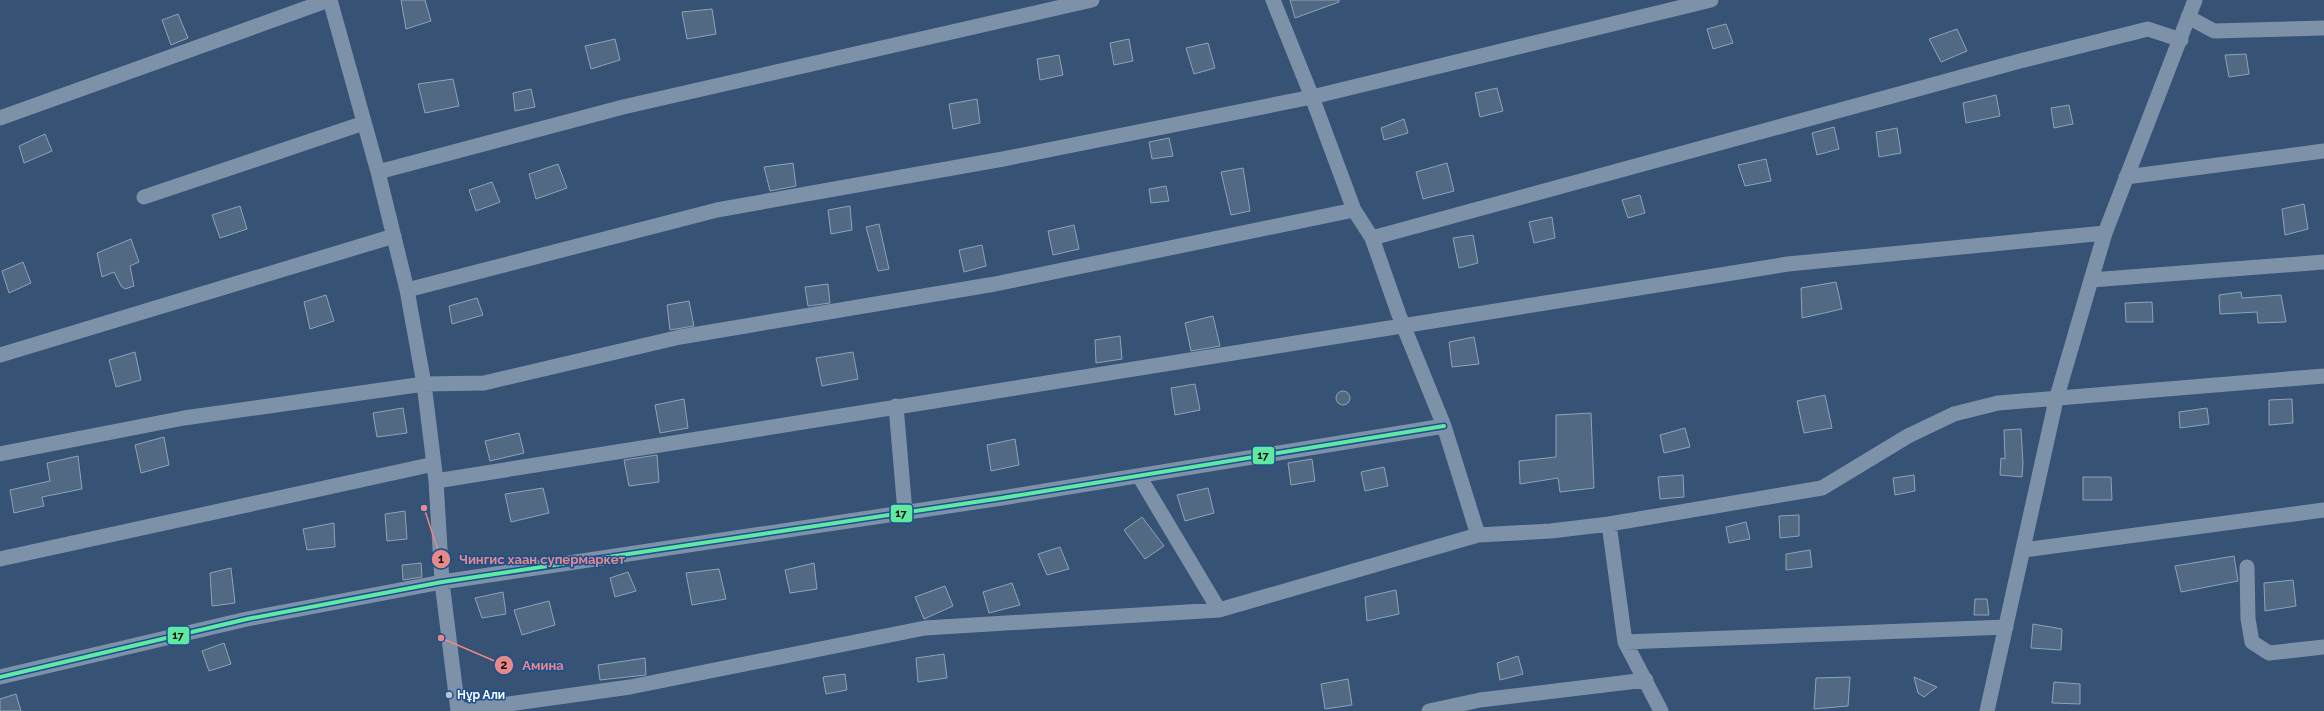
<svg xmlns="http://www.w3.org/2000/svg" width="2324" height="711" font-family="Raleway,sans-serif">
  <rect width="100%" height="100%" fill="#365274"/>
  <path fill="#526984" stroke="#92a2b6" d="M401,0H425L431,21L406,29Z
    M1290,0H1339V2L1295,18Z
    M712,9L716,34L687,39L682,12Z
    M178,14L188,38L171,45L162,20Z
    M1726,24L1733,43L1713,49L1707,29Z
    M1957,29L1967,51L1941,62L1929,39Z
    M615,39L620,60L591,69L585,46Z
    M1129,39L1133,61L1114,65L1110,43Z
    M1208,43L1215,68L1194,74L1186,48Z
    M2246,54L2249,74L2229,77L2225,55Z
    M1059,55L1063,75L1040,80L1037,59Z
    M453,79L459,106L425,113L418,84Z
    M1497,88L1503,111L1480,117L1475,93Z
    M531,89L535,107L515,111L513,93Z
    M1996,95L2000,116L1966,123L1963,103Z
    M977,99L980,123L953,129L949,104Z
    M2069,105L2073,124L2054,128L2051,108Z
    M1404,119L1408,133L1384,140L1381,128Z
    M1834,127L1839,149L1817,155L1812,133Z
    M1897,128L1901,153L1879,157L1876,132Z
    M45,134L52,151L24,163L19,146Z
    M1169,138L1173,156L1152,159L1149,142Z
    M1766,159L1771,181L1745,186L1738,165Z
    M793,163L796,186L770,191L764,167Z
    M1447,163L1454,191L1423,199L1416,172Z
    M558,164L567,188L536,199L529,174Z
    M1243,168L1250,211L1231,215L1221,172Z
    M492,182L500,202L476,211L469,190Z
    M1166,186L1169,201L1151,203L1149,189Z
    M1640,195L1645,213L1628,218L1622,200Z
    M2304,204L2308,229L2285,235L2282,209Z
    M240,206L247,229L220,238L212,215Z
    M850,206L852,230L831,234L828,210Z
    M1552,217L1555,238L1534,243L1529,222Z
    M879,224L889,269L878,271L866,227Z
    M1074,225L1079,249L1053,255L1048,231Z
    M1473,235L1478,263L1459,268L1453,238Z
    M131,239L139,262L130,266L134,286L125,289L121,286L114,272L102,277L97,253Z
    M982,245L986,266L964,272L959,250Z
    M23,262L31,283L9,293L2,271Z
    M1836,282L1842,309L1802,318L1801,288Z
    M828,284L830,303L808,306L805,287Z
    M2241,292L2242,298L2281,295L2286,322L2258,323L2257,312L2220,314L2219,295Z
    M326,295L334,321L310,329L304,302Z
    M477,298L483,315L452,324L449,306Z
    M689,301L694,326L670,330L667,305Z
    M2152,302L2153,322H2126L2125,303Z
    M1213,316L1220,346L1191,351L1185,323Z
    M1120,336L1122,359L1096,363L1095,340Z
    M1474,337L1479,364L1452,367L1449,342Z
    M135,352L141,380L116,387L109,360Z
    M853,352L858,379L822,386L816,358Z
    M1195,384L1200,410L1175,415L1171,388Z
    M1336 398a7 7 0 1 1 14 0a7 7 0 1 1-14 0Z
    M1825,395L1832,428L1804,433L1797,401Z
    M684,399L688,428L660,433L655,405Z
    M2292,399L2293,423L2269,425V400Z
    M403,408L407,433L377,437L373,413Z
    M2207,408L2209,424L2180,428L2179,412Z
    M1591,413L1594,488L1560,492L1558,478L1520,484L1519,461L1556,457V415Z
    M1685,428L1690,447L1664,453L1660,435Z
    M2021,429L2023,463L2022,477L2000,475L2001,458L2005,459L2004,430Z
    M519,433L524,453L490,461L485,441Z
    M164,437L169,465L141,473L135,445Z
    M1015,439L1019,465L991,471L987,445Z
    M657,455L659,482L629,486L624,460Z
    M78,456L82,489L42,497L44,506L14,513L10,490L50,481L47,463Z
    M1312,459L1315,481L1291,485L1288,463Z
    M1384,467L1388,486L1365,491L1361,472Z
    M1683,475L1684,497L1660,499L1658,477Z
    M1914,475L1915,491L1895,495L1893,478Z
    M2083,477H2111L2112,500H2083Z
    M543,488L549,513L511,522L505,494Z
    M1208,488L1214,513L1185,521L1177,495Z
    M405,511L407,539L387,541L385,514Z
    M1799,515V536L1780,538L1779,516Z
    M1142,517L1164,546L1145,559L1124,530Z
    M1746,522L1750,539L1729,543L1726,527Z
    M334,523L335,547L307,550L303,529Z
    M1060,547L1069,569L1047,575L1038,554Z
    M1810,550L1812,567L1786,570V554Z
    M2234,556L2238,581L2181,592L2175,566Z
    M421,563L422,577L403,580L402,565Z
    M814,563L817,589L790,593L785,570Z
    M231,568L235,603L212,606L210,573Z
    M719,569L726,599L692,605L686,573Z
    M628,572L636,591L615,597L610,578Z
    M2293,580L2296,606L2265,611L2264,583Z
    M1012,583L1020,605L989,613L983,592Z
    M945,586L953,606L924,619L915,597Z
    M1396,590L1399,614L1367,621L1365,597Z
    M503,592L506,614L482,618L475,598Z
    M1975,599H1987L1989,615H1974Z
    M549,601L555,625L522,635L514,610Z
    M2033,624L2062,629L2061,650L2031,648Z
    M224,643L231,664L209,671L202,651Z
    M944,654L947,678L918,682L916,658Z
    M1518,656L1523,674L1500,680L1497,663Z
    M645,658L646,675L600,680L598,665Z
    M845,674L847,690L826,694L823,677Z
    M1850,677L1848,706L1814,709L1816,678Z
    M1914,677L1937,687L1924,697L1918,693Z
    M1348,679L1352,705L1325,709L1321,684Z
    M2054,682L2080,684V704L2052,703Z
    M16,694L21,711H0V699Z"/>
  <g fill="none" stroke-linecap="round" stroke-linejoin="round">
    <path stroke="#7d92a8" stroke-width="15" d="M330,0L378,172L407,290L424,384L436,481L442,582L458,711
      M1273,0L1312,97L1354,210L1372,238L1399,315L1444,426L1478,535
      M2188,17L2214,31L2324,28
      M0,118L329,0
      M378,172L623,107L1092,0
      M2126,177L2324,151
      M144,197L364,123
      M1372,238L2020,61L2148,29L2181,40
      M2091,280L2324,262
      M407,290L717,210L1003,159L1312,97L1711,0
      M0,355L394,236
      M896,406L905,512
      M0,454L184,418L424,384L484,383L680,337L995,284L1354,210
      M1139,476L1219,610
      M436,481L1788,264L2105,233
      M1609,524L1625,642L1661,711
      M2024,550L2324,510
      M0,559L434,464
      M2247,567L2248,619L2252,642L2269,653L2324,647
      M1625,642L2006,627
      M0,677L247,619L442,582L1002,498L1444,426
      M459,711L630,687L925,628L1219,610L1478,535L1551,531L1609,524L1822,488L1908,436L1954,414L1998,403L2324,376
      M1429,711L1480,700L1646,680
      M1987,711L2056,400L2091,280L2105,233L2195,0"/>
    <defs>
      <path id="bus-1" d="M0,677L247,619L442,582L1002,498L1444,426"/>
    </defs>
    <use href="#bus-1" stroke="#1b4f8f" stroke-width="7"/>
    <use href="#bus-1" stroke="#60e9a3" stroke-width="4"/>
  </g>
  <circle fill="#b9c2ce" stroke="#1b4f8f" stroke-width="1.5" cx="449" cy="695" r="4"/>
  <g text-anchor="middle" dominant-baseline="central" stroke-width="3" stroke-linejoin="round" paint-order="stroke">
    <g font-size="12" font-weight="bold" fill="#fff" stroke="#1b4f8f" text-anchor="start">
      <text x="457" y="695">Нұр Али</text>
    </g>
  </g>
  <path fill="none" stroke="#e88989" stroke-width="1.5" d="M424 508L441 559M441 638L504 665"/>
  <g fill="#e88989" stroke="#1b4f8f" stroke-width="1.5">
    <circle cx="424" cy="508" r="4"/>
    <circle cx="441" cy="638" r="4"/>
    <circle cx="441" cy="559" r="10"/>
    <circle cx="504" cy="665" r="10"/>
  </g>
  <g font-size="12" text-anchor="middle" font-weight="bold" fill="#111">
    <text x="441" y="563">1</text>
    <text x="504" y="669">2</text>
  </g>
  <g font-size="13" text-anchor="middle" font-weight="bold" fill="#e88989" stroke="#1b4f8f" stroke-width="3" stroke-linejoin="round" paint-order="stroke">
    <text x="542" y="564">Чингис хаан супермаркет</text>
    <text x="543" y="670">Амина</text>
  </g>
  <g stroke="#1b4f8f" stroke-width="1.5">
    <rect x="1252" y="446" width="23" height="19" rx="4" fill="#60e9a3"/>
    <rect x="890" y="504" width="23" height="19" rx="4" fill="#60e9a3"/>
    <rect x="167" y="626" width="23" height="19" rx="4" fill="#60e9a3"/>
  </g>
  <g font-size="11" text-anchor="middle" font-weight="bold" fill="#111">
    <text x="1263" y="459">17</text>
    <text x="901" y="517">17</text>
    <text x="178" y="639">17</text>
  </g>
</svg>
